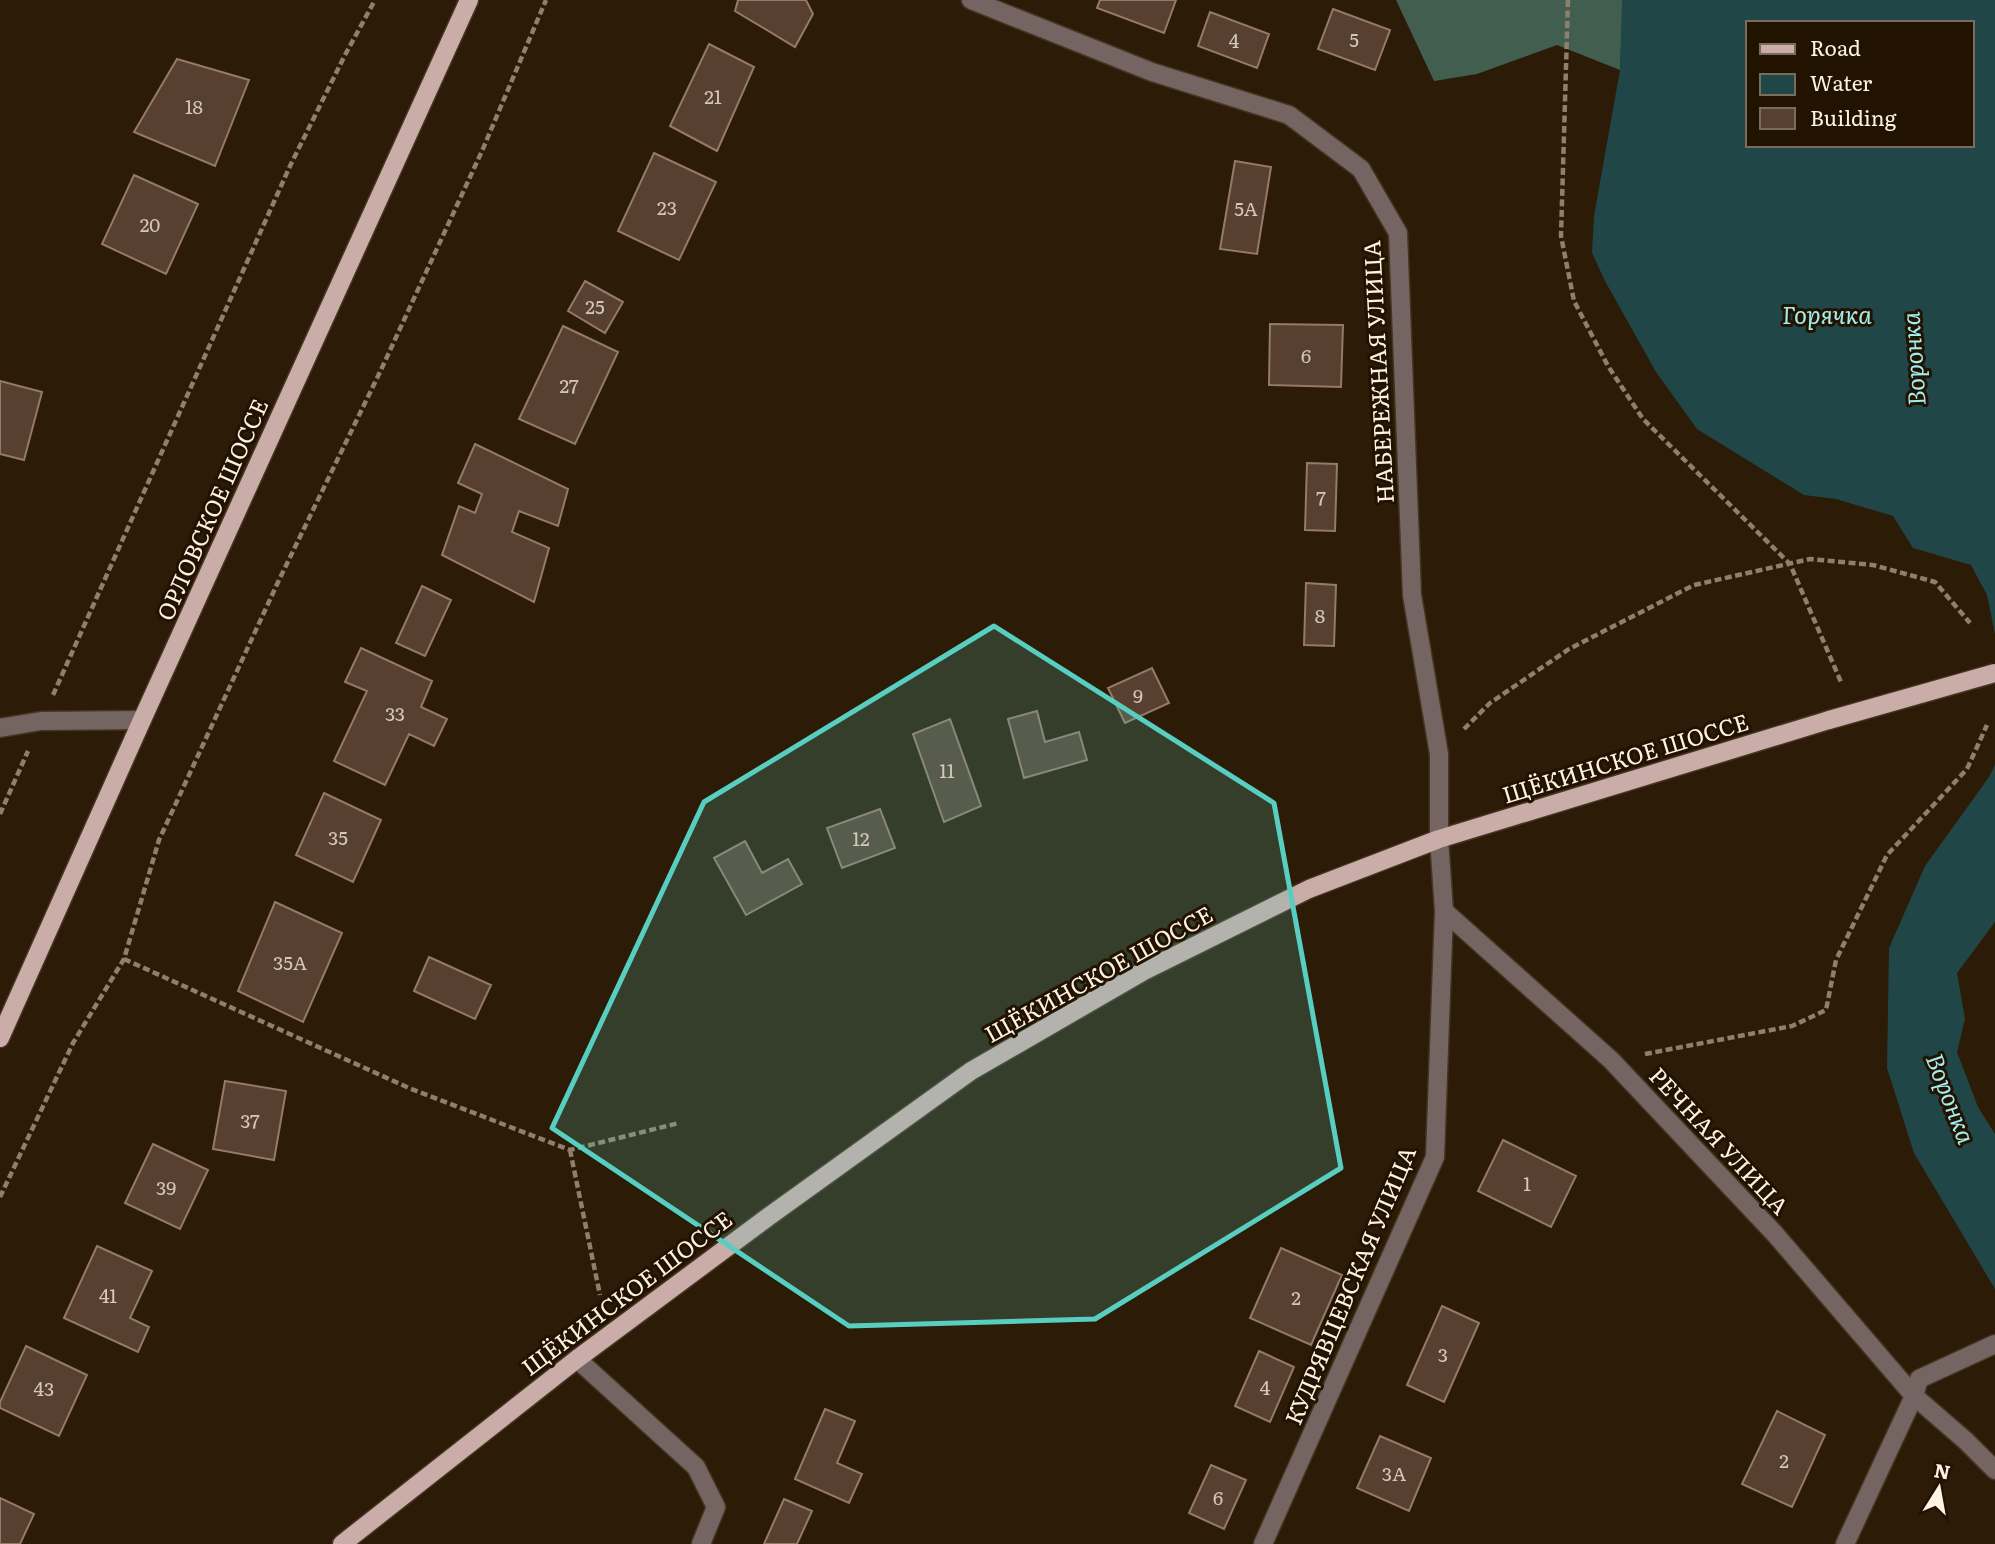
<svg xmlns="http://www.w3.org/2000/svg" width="1995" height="1544" font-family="Literata,serif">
  <rect width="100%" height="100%" fill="#2c1b06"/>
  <path fill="#425e4f" d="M1396,0H1623L1620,70L1557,45L1477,74L1434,81Z"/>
  <path fill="#214648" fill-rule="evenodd" d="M1622,0H1995V634L1987,595L1971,565L1913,548L1893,516L1836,499L1804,495L1697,429L1656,372L1605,281L1592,253L1594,216L1620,70ZM1748,23H1972V145H1748Z
    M1995,765V922L1957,973L1965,1019L1957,1052L1978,1107L1995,1134V1289L1914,1153L1887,1068L1889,948L1925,866L1989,777Z"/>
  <path fill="#57402f" stroke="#947a67" stroke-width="2" d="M738,0H806L813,14L795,47L735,11Z
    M1100,0H1176L1164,33L1097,8Z
    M1333,9L1390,30L1375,70L1318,49Z
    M1210,12L1269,34L1257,68L1198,46Z
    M709,44L754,67L717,151L670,126Z
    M177,59L249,80L215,166L134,132Z
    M654,153L716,182L679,260L618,231Z
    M1235,161L1271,167L1257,254L1220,249Z
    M134,175L198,204L166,274L102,244Z
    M585,281L623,302L605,333L568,311Z
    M1270,324L1343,325L1341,387L1269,385Z
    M563,326L618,352L575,444L519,419Z
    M0,381L42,392L24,460L0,454Z
    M475,444L568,489L558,526L519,511L512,532L549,548L534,602L442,555L459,506L475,513L482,494L458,483Z
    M1307,463L1337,464L1335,531L1305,530Z
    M1306,583L1336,585L1334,646L1304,645Z
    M422,586L451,600L425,656L396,643Z
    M361,648L432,681L421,707L447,719L434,746L409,734L385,785L334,761L367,691L345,682Z
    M1152,668L1169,703L1125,723L1108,688Z
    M1037,711L1045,742L1079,732L1087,760L1024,778L1008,719Z
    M950,719L981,806L944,822L913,734Z
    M324,793L381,820L353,882L296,855Z
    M880,809L895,848L842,868L827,828Z
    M745,841L762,873L788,859L802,884L746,915L714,858Z
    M275,902L342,933L303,1022L238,991Z
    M429,957L491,985L475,1019L414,991Z
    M225,1081L286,1091L274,1160L213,1149Z
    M1503,1140L1576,1176L1551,1227L1478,1191Z
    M153,1144L208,1170L180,1229L125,1203Z
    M97,1246L152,1271L130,1318L149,1327L138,1352L64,1318Z
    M1281,1248L1342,1275L1311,1345L1250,1318Z
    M1442,1306L1479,1323L1444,1402L1407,1385Z
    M26,1346L87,1375L59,1436L0,1408V1402Z
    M1259,1351L1294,1367L1270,1422L1235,1406Z
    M825,1409L855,1421L837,1463L862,1474L849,1503L795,1479Z
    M1777,1411L1825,1435L1792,1507L1742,1484Z
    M1380,1436L1431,1458L1409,1511L1357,1488Z
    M1211,1465L1246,1480L1224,1529L1189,1513Z
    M0,1498L34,1514L20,1544H0Z
    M784,1499L812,1511L797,1544H764Z"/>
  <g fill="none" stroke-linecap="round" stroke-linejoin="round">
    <defs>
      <path id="minor" d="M971,0L1152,72L1289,115L1361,169L1398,233L1412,595L1439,754V839L1444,911L1611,1060L1775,1234L1914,1396L1966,1441L1995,1470
        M0,728L41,721L142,720
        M577,1359L696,1467L716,1507L701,1544
        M1263,1544L1435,1157L1444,911
        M1845,1544L1914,1396L1919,1379L1995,1344"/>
      <path id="major" d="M0,1038L142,720L469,0
        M342,1544L577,1359L768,1217L971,1071L1144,971L1309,889L1439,839L1829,720"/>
    </defs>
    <use href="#minor" stroke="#453521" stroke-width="21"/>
    <use href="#major" stroke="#453521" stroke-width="21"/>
    <path stroke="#8e7f6e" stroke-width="4.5" stroke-dasharray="7 3.5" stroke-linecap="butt" d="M1568,0L1561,236L1574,301L1608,366L1643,419L1790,564L1841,682
      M53,695L290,166L345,55L375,0
      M1464,729L1490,703L1569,649L1694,585L1810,559L1873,565L1935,582L1970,623
      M0,814L28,751
      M124,959L409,1088L570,1150L679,1123
      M1645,1054L1792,1026L1826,1010L1836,960L1887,855L1967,769L1987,725
      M570,1150L600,1295
      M0,1197L73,1043L124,959L159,840L279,580L380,372L482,151L546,0"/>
    <use href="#minor" stroke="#746563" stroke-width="18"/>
    <use href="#major" stroke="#caaca8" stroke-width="18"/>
    <defs>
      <path id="major-bridge" d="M1829,720L1995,673"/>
    </defs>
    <use href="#major-bridge" stroke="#453521" stroke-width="21" stroke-linecap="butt"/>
    <use href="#major-bridge" stroke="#caaca8" stroke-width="18"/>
  </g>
  <path fill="#58cec1" fill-opacity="0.2" stroke="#58cec1" stroke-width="5" stroke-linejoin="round" d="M994,626L1274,803L1341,1168L1095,1319L849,1326L552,1128L704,802Z"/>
  <g text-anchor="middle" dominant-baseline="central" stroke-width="6" stroke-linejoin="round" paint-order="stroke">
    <g font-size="19" fill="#d4c6b8">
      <text x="1354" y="39">5</text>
      <text x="1234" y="40">4</text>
      <text x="713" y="96">21</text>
      <text x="194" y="106">18</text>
      <text x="667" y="207">23</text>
      <text x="1246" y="208">5А</text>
      <text x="150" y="224">20</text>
      <text x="595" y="306">25</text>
      <text x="1306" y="355">6</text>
      <text x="569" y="385">27</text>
      <text x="1321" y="497">7</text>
      <text x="1320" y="615">8</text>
      <text x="1138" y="695">9</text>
      <text x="395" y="713">33</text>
      <text x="947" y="770">11</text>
      <text x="338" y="837">35</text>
      <text x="861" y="838">12</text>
      <text x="290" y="962">35А</text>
      <text x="250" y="1120">37</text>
      <text x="1527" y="1183">1</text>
      <text x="166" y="1187">39</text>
      <text x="108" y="1295">41</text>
      <text x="1296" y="1297">2</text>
      <text x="1443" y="1354">3</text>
      <text x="1265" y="1387">4</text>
      <text x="44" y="1388">43</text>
      <text x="1784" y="1460">2</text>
      <text x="1394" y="1473">3А</text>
      <text x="1218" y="1497">6</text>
    </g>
    <g font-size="23" fill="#fef2e5" stroke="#221200">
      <text transform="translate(1377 372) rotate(-93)">НАБЕРЕЖНАЯ УЛИЦА</text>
      <text transform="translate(211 509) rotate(-66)">ОРЛОВСКОЕ ШОССЕ</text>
      <text transform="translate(1625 757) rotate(-17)">ЩЁКИНСКОЕ ШОССЕ</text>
      <text transform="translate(1098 973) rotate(-29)">ЩЁКИНСКОЕ ШОССЕ</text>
      <text transform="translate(1720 1140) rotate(47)">РЕЧНАЯ УЛИЦА</text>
      <text transform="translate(1349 1285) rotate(-67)">КУДРЯВЦЕВСКАЯ УЛИЦА</text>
      <text transform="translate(626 1292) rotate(-37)">ЩЁКИНСКОЕ ШОССЕ</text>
    </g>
    <g font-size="24" font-style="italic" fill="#a3ecf0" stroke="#221200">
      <text x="1827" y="313">Горячка</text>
      <text transform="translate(1912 359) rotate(-94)">Воронка</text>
      <text transform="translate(1952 1098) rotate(69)">Воронка</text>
    </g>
  </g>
  <rect x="1746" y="21" width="228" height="126" fill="#221200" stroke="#7a6c5c" stroke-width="2"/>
  <rect x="1760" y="44" width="35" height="10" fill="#caaca8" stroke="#7a6c5c" stroke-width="2"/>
  <text x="1810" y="56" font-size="21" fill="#fef2e5">Road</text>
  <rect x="1760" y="74" width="35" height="21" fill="#214648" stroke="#7a6c5c" stroke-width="2"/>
  <text x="1810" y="91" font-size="21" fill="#fef2e5">Water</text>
  <rect x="1760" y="108" width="35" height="21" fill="#57402f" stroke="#7a6c5c" stroke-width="2"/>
  <text x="1810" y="126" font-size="21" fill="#fef2e5">Building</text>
  <g transform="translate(1939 1488) rotate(11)" stroke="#221200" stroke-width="5" paint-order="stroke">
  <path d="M0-5L12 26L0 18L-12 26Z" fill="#fef2e5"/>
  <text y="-10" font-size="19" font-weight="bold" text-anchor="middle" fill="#fef2e5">N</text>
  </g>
</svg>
